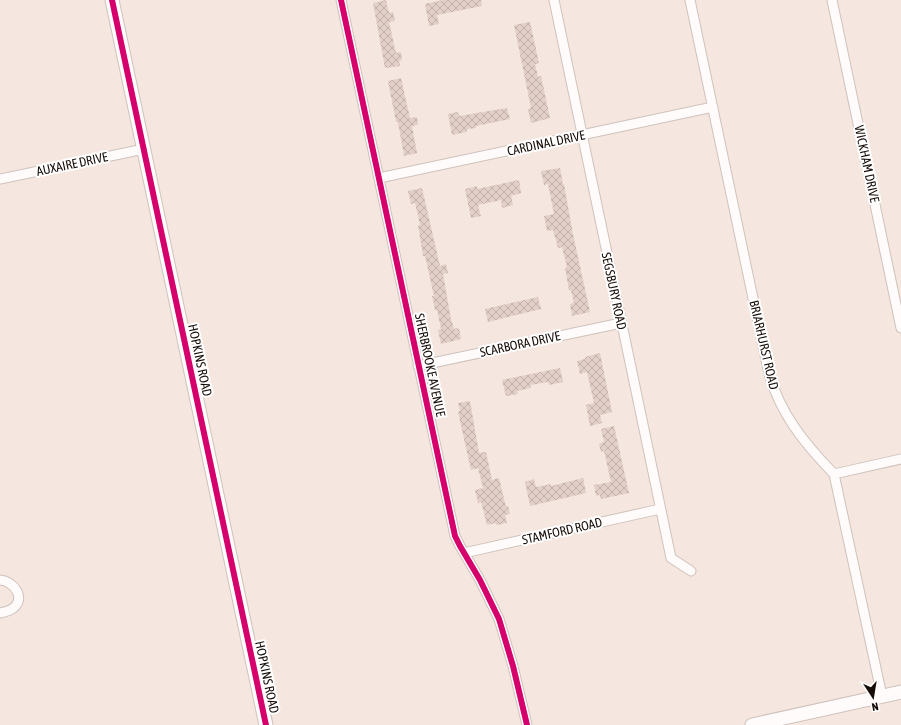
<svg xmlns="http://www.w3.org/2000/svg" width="901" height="725" font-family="'Asap Condensed',sans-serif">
  <defs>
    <pattern id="building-cross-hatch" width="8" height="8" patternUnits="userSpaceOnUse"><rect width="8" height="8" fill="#e2cfc7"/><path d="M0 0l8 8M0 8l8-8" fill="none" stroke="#c1b1a9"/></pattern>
  </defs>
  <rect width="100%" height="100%" fill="#f5e6df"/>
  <path fill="url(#building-cross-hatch)" d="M386,0L389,13L393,12L395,21L389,22L396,53L401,52L402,60L399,61L400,66L385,68L373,3Z
    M443,0H481L482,6L437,15L439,24L429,26L425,4Z
    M530,22L539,63L535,64L538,77L541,76L550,118L531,123L528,109L531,108L514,25Z
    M401,78L410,118L417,117L418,125L412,126L417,153L404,156L398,122H396L388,81Z
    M507,108L510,119L476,126V128L467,129V132L452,135L448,114L458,112L459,116Z
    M560,168L563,184H564L573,234L590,312L572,316L570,304L574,303L571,290H569L565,268L567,267L562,247L558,248L553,230L547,231L544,216L554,214L548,184L544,185L541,171Z
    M519,180L521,193L511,196L513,205L502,208L501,200L478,205L481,216L471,218L465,189L477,186V189Z
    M422,188L440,266L446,264L448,273L443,274L451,319L454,329L459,328L461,339L441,344L438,330L441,329L437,310H435L432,296H434L425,256H423L418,225H420L417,211L415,203L411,204L408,191Z
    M538,297L541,309L488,322L485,309Z
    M600,353L612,412L600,415L602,423L590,426L586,405L594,403L587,372L580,374L577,361L585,359V357Z
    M560,368L563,382L549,385L548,382L530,385L531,388L517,391L518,394L506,396L502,380Z
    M470,401L479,453L486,452L492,480L499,478L506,507L508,506L510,514L505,515L507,523L496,525L495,523L487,525L481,502L478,503L475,490L483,488L478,468L471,470L458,412L460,411L458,403Z
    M614,426L629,493L601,499L600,495L596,496L594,485L611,482L604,451L601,452L599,444L604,442L601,429Z
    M583,478L586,493L530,506L525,482L534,479L536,487L551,484V486Z"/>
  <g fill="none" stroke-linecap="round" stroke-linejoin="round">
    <defs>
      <path id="street" d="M341,0L455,536L460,546L480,580L499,619L513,666L527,725
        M554,0L671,558L691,571
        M690,0L769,374C781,415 805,444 834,474L882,696
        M832,0L901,328
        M379,178L713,107
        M0,179L144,149
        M418,366L621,323
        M834,474L901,459
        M464,553L660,509
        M0,580C14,581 27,599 12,609C9,611 4,612 0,613"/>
      <path id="secondary" d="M112,0L266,725
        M752,725L901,692"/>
    </defs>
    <use href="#street" stroke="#cfc2bc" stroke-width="11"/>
    <use href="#secondary" stroke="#cfc2bc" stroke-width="15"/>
    <use href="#street" stroke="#fefbfa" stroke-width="9"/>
    <use href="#secondary" stroke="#fefbfa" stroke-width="13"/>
    <defs>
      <path id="cycleway" d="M112,0L266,725
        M341,0L455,536L460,546L480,580L499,619L513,666L527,725"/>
    </defs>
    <use href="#cycleway" stroke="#fff" stroke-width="8"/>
    <use href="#cycleway" stroke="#d6006c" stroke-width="6"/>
  </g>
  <g text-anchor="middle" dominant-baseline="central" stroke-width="4" stroke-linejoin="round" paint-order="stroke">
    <g font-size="13" fill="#170d08" stroke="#fff">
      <text transform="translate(546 143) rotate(-12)">CARDINAL DRIVE</text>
      <text transform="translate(72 164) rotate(-12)">AUXAIRE DRIVE</text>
      <text transform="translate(867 164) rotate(78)">WICKHAM DRIVE</text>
      <text transform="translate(614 291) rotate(78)">SEGSBURY ROAD</text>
      <text transform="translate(520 344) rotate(-12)">SCARBORA DRIVE</text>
      <text transform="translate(764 345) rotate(77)">BRIARHURST ROAD</text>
      <text transform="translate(200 360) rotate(78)">HOPKINS ROAD</text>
      <text transform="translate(430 365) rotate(78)">SHERBROOKE AVENUE</text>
      <text transform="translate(562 531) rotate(-13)">STAMFORD ROAD</text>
      <text transform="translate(267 677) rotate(78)">HOPKINS ROAD</text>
    </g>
  </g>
  <g transform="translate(873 697) rotate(168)" stroke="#ffffff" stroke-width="3" paint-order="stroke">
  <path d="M0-3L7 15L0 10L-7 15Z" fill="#170d08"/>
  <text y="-6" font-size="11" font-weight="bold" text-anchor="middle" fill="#170d08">N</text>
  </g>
</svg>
